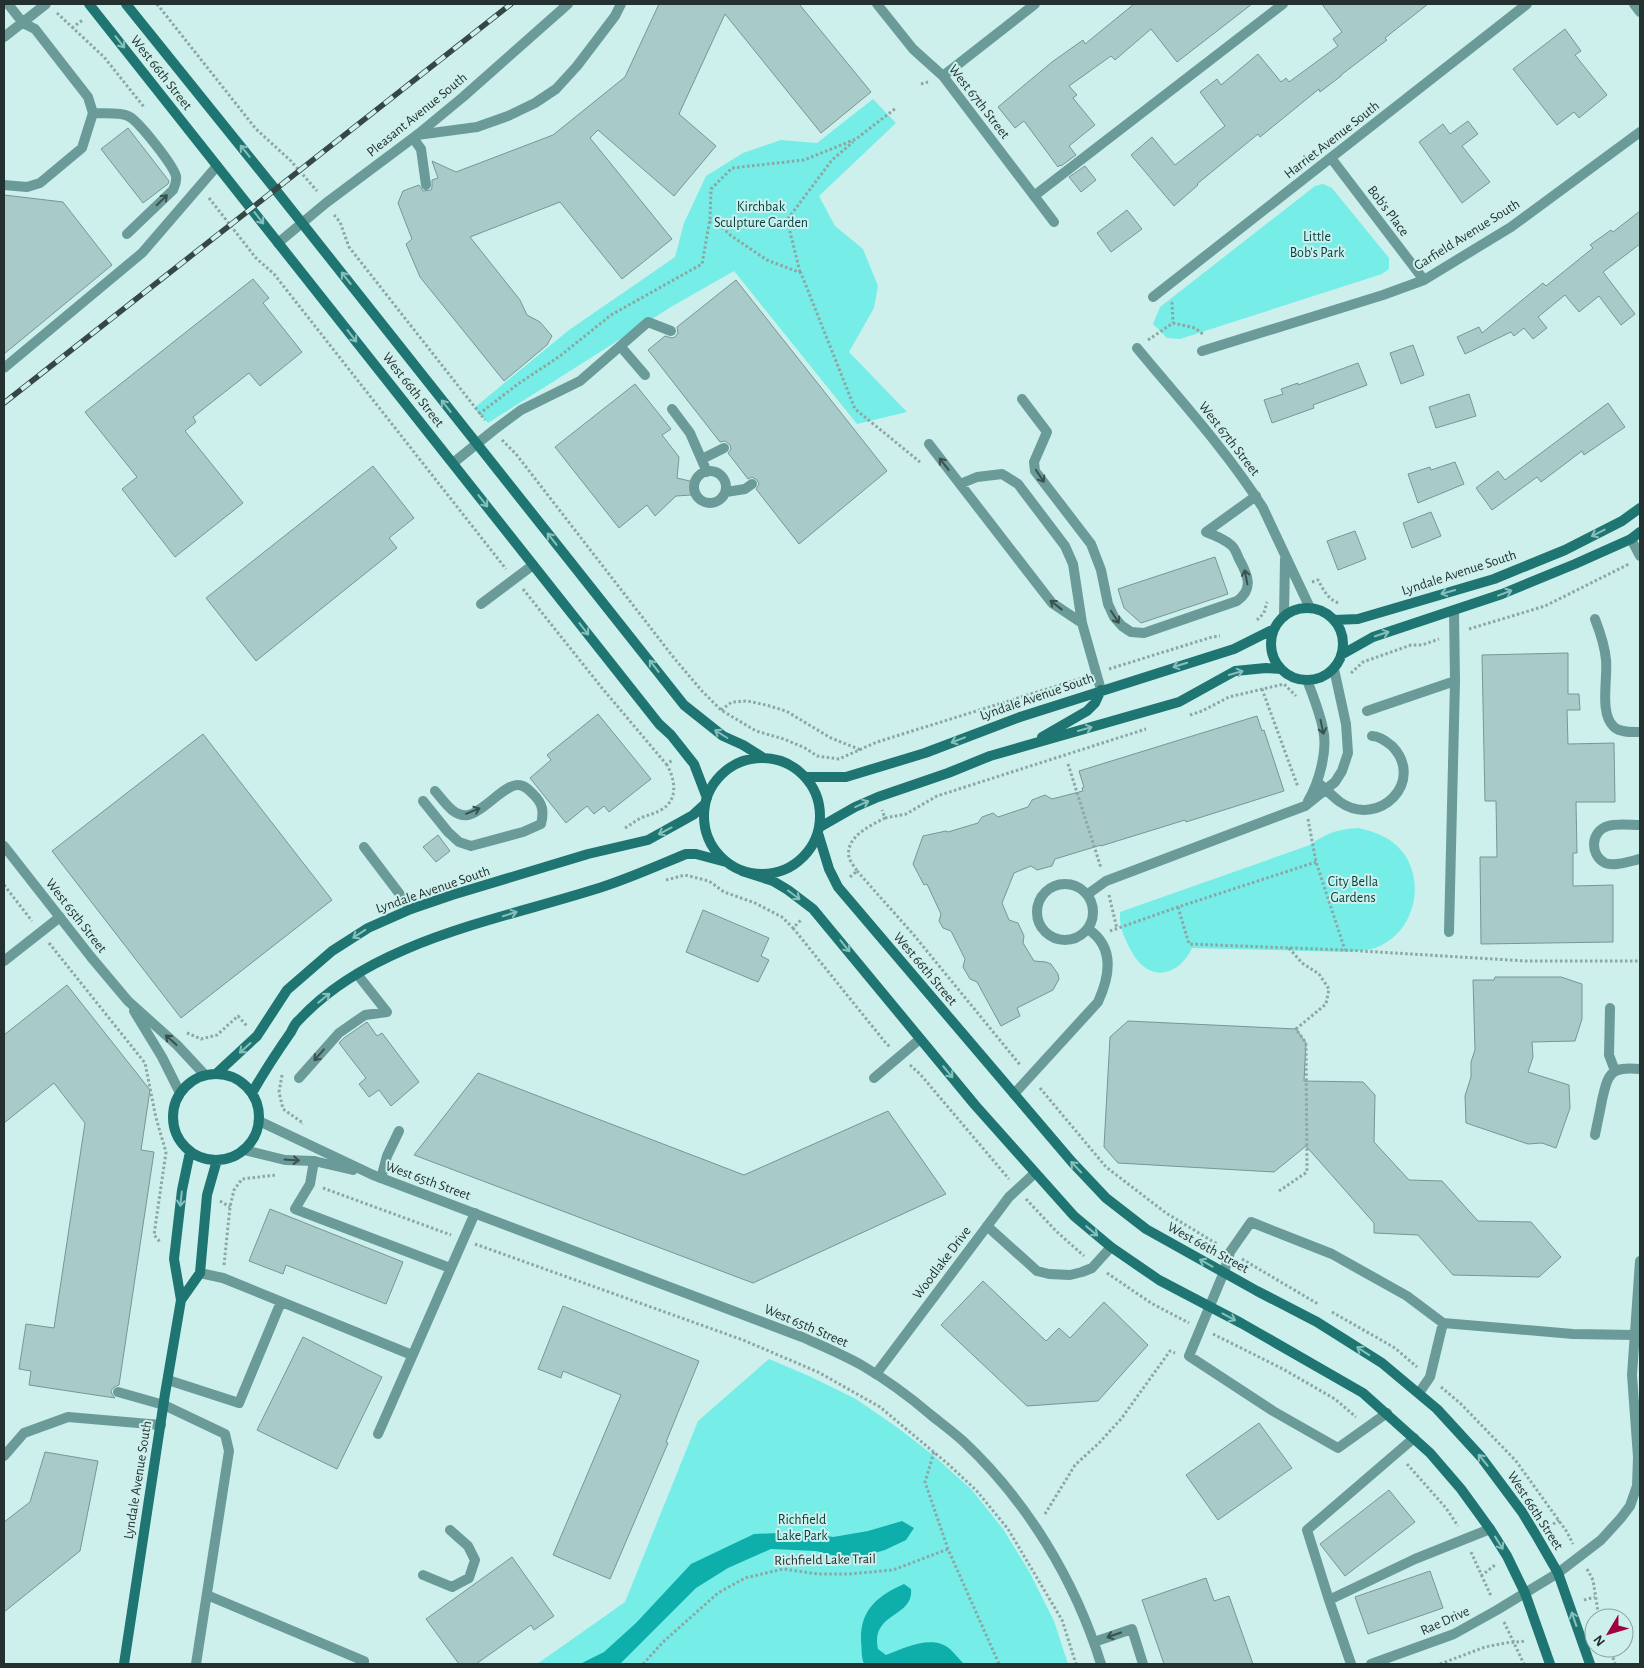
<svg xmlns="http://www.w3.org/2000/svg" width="1644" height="1668" font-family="'Alegreya Sans',sans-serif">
  <rect width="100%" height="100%" fill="#cdf0ed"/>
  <path fill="#77ede8" d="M873,99L896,123L819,196L835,226L863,249L878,286L874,308L849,352L907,412L857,424L734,271L671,307L488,423L474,408L569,330L675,257L684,223L706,176L743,153L781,140L817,143Z
    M1323,184L1332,188L1389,258V269L1382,274L1180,339L1167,338L1153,324L1160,307L1315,186Z
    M1359,828C1370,831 1381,834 1391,841C1428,867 1420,928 1380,946C1369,951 1357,951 1346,952L1192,948C1182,970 1158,983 1139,962C1133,956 1123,936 1121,927C1120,923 1120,917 1120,912L1310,845C1327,833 1337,829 1359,828Z
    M769,1359L809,1376L856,1399L898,1428L933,1455L972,1490L1003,1529L1029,1571L1054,1621L1068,1664H537L625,1602L698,1421Z"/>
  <path fill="#0eafab" d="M902,1521L914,1528L906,1540L885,1550L861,1557L843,1558L816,1551L771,1549L728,1568L696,1588L620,1664H580L604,1652L636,1623L691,1564L754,1534L801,1532L833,1537L868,1531Z
    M904,1584L911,1589C914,1618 870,1612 878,1649L886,1655C905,1648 932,1634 950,1649C955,1654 959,1659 964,1664H864C861,1657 862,1649 861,1641C860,1610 877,1596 904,1584Z"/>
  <path fill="#a8cac8" stroke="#769795" d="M659,4H799L871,92L821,133L725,14L679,114L716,146L674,196L598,130L590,138L672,239L622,279L560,202L470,237L520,300L527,315L540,322L552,336L547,345L504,381L420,277L406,244L412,239L398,203L403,191L419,185L423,191L431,190L432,187V180L438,178L432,161L456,172L553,135L625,77Z
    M1134,4H1252L1177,62L1151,29L1115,60L1111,56L1069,86L1077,95L1073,98L1095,125L1069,146L1076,155L1061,166L1060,165L1058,167L1024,121L1015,128L998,107L1052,62L1083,40L1085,44Z
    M1322,4H1428L1385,38L1387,40L1341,75V76L1320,92L1319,89L1260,137L1258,134L1197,184L1198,185L1174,206L1131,155L1152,137L1175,165L1225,126L1200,92L1217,79L1221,85L1258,54L1281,82L1286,78L1289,82L1338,46L1333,39L1342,32Z
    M1565,29L1581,51L1575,55L1607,95L1579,118L1574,112L1557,125L1513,69Z
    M1468,121L1478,134L1462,146L1490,182L1462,203L1419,142L1443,124L1450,134Z
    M128,128L169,181L168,184L143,203L101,149Z
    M1085,166L1096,180L1081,192L1069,177Z
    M4,195L63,202L112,265L4,354Z
    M1127,210L1142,229L1111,252L1097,233Z
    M1640,211V244L1603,272L1635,314L1621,325L1599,296L1579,312L1565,295L1538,317L1547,328L1533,339L1524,328L1514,336L1511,332L1465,354L1457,337L1479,327L1482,333L1543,283L1546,286L1593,248L1590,245L1611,230L1613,232Z
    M253,279L269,298L263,303L302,352L260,386L249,373L193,417L196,422L185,431L243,503L175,557L122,489L137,477L85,412Z
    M736,280L887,471L799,544L756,489L759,484L757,480L752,477L748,479L728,453L731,449L730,445L725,441L720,442L648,350L665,336L672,338L675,337L678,333L677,327Z
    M1413,345L1424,375L1401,384L1390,353Z
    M1358,363L1367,385L1313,405L1314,408L1272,423L1264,400L1283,394L1281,389L1298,383V385Z
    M635,384L671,429L662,435L679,457L677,478L694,482L691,495L676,496L655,516L647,505L619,528L555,447Z
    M1469,394L1476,416L1436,428L1429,407Z
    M1608,403L1625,427L1584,455L1582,451L1541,482L1537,477L1492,510L1476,488L1498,471L1505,480Z
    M1455,462L1464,484L1418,503L1408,474L1430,467L1431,470Z
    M373,466L414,518L389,538L397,548L256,661L206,598Z
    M1431,512L1441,536L1412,548L1403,523Z
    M1355,531L1366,559L1338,570L1327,541Z
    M1215,557L1228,594L1141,623L1124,608L1118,589Z
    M1568,653V694H1579L1580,710H1567L1568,744L1614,743L1615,802H1576L1577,853H1573V886L1613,885V942L1481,944L1480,857H1497L1496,801H1485L1482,655Z
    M598,714L651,779L609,812L604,806L594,814L587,806L566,823L530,778L551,760L547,755Z
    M1257,716L1262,731L1264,730L1284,791L1186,822L1185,820L1101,846V845L1055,859L1052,866L1037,870L1031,866L1014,873L1002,903L1009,920L1018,923L1024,936L1023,943L1034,961L1046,962L1051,964L1058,974L1059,979L1053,990L1017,1008L1020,1016L1001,1026L977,982L970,979L963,967L965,959L951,931L943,928L939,921L941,914L927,884L924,885L913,864L923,836L946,831L948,832L978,823L982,817L993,813L998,817L1028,807L1032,800L1045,795L1052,799L1083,791L1082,788L1084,787L1079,771Z
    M203,734L332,900L181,1018L52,851Z
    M438,835L450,851L436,862L423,847Z
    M703,910L769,938L761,956L769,960L758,982L686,952Z
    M1495,977H1561L1582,984V1019L1575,1041L1532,1042L1533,1057L1528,1072L1569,1085L1570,1108L1556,1148L1542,1143L1528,1144L1466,1123L1465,1096L1471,1077V1062L1475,1050L1473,980H1494Z
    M67,985L150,1090L141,1150L154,1152L119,1385L114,1387L111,1391L112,1394L115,1398L29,1385L31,1371L19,1369L26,1324L54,1328L85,1123L54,1083L4,1123V1035Z
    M1128,1021L1296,1029L1306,1043L1304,1081L1363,1082L1375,1095L1374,1142L1409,1180L1442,1181L1478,1221L1531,1222L1561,1257L1539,1277L1453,1275L1418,1235L1374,1233V1223L1306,1146L1274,1172L1118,1163L1104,1147L1110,1037Z
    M367,1022L377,1036L382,1033L419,1082L391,1106L379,1090L369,1097L359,1084L366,1078L339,1043L344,1038Z
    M478,1073L744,1175L888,1111L946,1194L753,1283L414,1155Z
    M270,1209L403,1262L386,1304L286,1265L283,1274L249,1261Z
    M983,1281L1046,1341L1059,1328L1070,1338L1104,1302L1148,1345L1098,1401L1027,1406L941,1325Z
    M563,1306L699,1361L666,1442L668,1443L610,1579L553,1555L621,1395L563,1371L561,1378L538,1369Z
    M303,1337L382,1377L337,1469L257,1430Z
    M1259,1423L1292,1468L1218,1520L1186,1475Z
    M45,1452L98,1461L80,1551L4,1612V1522L30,1502Z
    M1389,1490L1415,1522L1345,1576L1320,1544Z
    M512,1557L554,1616L534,1630L531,1625L476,1664H459L426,1619Z
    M1430,1571L1443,1608L1368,1634L1355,1597Z
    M1206,1578L1214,1601L1229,1596L1253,1664H1164L1142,1600Z"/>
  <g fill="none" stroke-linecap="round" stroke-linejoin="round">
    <path stroke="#8ba6a3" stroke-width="3" stroke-dasharray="2.5 2.5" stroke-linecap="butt" d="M157,4L256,129L291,161L317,191
      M57,13L104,57L144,107
      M72,28L84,19
      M921,84L928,82
      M209,198L256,258L274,274L506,569
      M334,215L340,222L349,247L485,420
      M709,222L718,223L730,235L767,260L801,273L855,409L920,462
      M800,272L787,220L832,160L853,142
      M1172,302L1173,323
      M1148,340L1173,323L1195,328L1204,335
      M479,414L518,384L560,356L611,315L702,264L710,219L711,189L732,168L804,160L856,139L896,108
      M502,440L516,454L674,658L702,691L721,710L756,731L784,739L805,748L817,756L839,759L877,742L1082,678
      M1312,582L1318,580C1323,589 1328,600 1339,603
      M523,589L602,688L667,765
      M1257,620L1264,613L1267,602
      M1469,629L1545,606L1629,564
      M1109,669L1212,637L1220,636
      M1351,673L1363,662L1411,645H1422L1439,639
      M1262,689L1298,787
      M721,710L732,702L747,701L766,705L786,711L831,738L861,750
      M1190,715L1202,711L1229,697L1284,684L1296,696
      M1068,764L1101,868
      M885,818L906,814L937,796L1146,729
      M1308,819L1316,862L1345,950
      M625,828C630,825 634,822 639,819C646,815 654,814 661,810C679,800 675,779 667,765L673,759
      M857,871L913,934L1021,1066
      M850,877L857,871C855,867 850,862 849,857C845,837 871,825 885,818L882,810
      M666,880L685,875L709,881L724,892L755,903L782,917L793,928L802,919
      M4,885L32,921
      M1109,895L1117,929
      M1178,907L1189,944L1345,950L1526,961H1640
      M793,928L885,1042L890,1047
      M1110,931L1178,907L1316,862
      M49,943L145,1063L156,1118L166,1152L154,1235L161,1243
      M187,1033L201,1039L217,1035L238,1016L247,1026
      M910,1065L920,1074L1009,1179
      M282,1075L279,1092L283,1109L303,1123L302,1124
      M1040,1088L1106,1167L1166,1213L1217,1244
      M323,1188L451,1235
      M1279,1191L1307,1172L1306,1043L1296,1029L1326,1004L1329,989L1319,974L1302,963L1289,948
      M1026,1199L1056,1231L1084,1256
      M220,1201L230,1207
      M475,1244L743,1340L818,1372L880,1407L948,1464L976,1490L1008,1529L1062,1620L1076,1664
      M1242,1259L1318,1304
      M224,1265L230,1207L234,1190L242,1179L276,1175
      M1107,1273L1151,1303L1189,1323
      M1332,1312L1395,1348L1417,1367
      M1213,1334L1283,1369L1335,1399L1356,1417
      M1441,1387L1461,1404L1516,1461L1567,1532L1573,1544
      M934,1452L925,1482L948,1549L999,1664
      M1407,1464L1446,1508L1458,1526
      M1045,1514L1075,1465L1099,1443L1121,1419L1170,1351L1175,1353
      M1549,1527L1559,1520
      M1471,1552L1491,1596
      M1587,1569L1593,1580L1599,1618
      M1481,1576L1495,1565
      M1584,1600L1595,1597
      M1504,1622L1524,1664
      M1610,1648L1615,1664
      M643,1664L663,1642L718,1593L745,1578L783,1569L818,1574H849L893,1570L948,1549
      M1440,1664L1485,1647L1505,1643L1526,1641"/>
    <path stroke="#6a9b98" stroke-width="10" d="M4,37L46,4
      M93,113C103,114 120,112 128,116C138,120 173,165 176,176C177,182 175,185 173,190L127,234
      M417,135L477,127L508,116L535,103L556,89L577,66L615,16L621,4
      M413,138L421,149L426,185
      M4,185L27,187L40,183L82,148L93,113L88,97L35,29L23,23L8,4
      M1034,196L1283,4
      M621,347L645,375
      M4,368L142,253L217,166
      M1022,399L1047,432L1034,462L1035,471L1091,544L1101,570L1108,604L1114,617L1122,626L1131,632L1144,633L1237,601C1254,589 1248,575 1239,559C1237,554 1235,548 1231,545C1224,539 1214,535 1206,532
      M672,409L690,433L707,472
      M929,444L1052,603L1082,623L1101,690
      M702,459L724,448
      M694 487a16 16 0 1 1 32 0a16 16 0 1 1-32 0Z
      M960,484L977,477L1002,474L1018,484L1065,546L1073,564L1082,623
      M726,492L745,489L752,484
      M1206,532L1256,496
      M481,604L533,565
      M1595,619C1600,632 1605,646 1606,660C1608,678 1599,714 1614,727C1621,733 1632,732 1640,732
      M1307,680C1313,696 1320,713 1323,729C1328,750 1319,783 1308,801
      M1367,711L1455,681
      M1317,782C1325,788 1332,796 1340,802C1379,829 1426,781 1392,746C1386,741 1379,736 1372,736
      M423,801L448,832L459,842L471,846L523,832L541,824C544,812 543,804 534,795C530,791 525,785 518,785C505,784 483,812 468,815C453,817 444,801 435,791
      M1640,825C1631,825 1617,823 1608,826C1591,831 1589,854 1605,863C1614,867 1631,861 1640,859
      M364,847L411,909
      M1037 912a28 28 0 1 1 56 0a28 28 0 1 1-56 0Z
      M1088,894L1106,881L1305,806L1335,782L1342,771L1348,753L1346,724L1334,669
      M1449,932L1455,681L1454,611
      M4,961L60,917
      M357,974L387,1012
      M1610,1008L1609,1055L1615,1071
      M299,1078L339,1033L365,1015L387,1012
      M874,1078L920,1039
      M1014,1094L1098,1002C1110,976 1115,947 1088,929
      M1595,1135C1597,1124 1600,1112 1602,1100C1608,1074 1610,1066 1640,1069
      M314,1161L310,1184L295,1209L450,1268
      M381,1178L387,1156L399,1131
      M987,1226L1037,1271L1049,1274L1070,1275L1082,1272L1092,1268L1111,1247
      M200,1273L223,1278L412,1355
      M168,1380L239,1403L281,1302
      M118,1392L164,1405L225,1434L229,1451L196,1664
      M1419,1393L1430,1377L1443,1323
      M1387,1413L1338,1448L1273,1411L1189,1356L1224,1272L1230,1252L1251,1222L1332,1254L1407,1296L1443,1323L1573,1334L1635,1335
      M378,1434L475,1213
      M4,1456L24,1433L68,1417L161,1425
      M423,1575L452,1587L469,1578L475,1560L468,1546L450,1530
      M207,1595L364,1661V1664
      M1329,1600L1307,1530L1414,1438
      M1094,1642L1132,1629L1143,1664
      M1351,1664L1329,1600L1415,1559L1490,1529"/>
    <path stroke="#6a9b98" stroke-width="10" d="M877,4L913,49L943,76L1054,222
      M1634,4L1640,12
      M943,76L1035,4
      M1331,158L1424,280
      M278,243L326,203L417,135L463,97L568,4
      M1153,297L1527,4
      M1137,348C1180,400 1227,451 1263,508L1310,608
      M1202,351L1383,295L1424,280L1511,227L1640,132
      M453,463L494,430L521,410L580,381L648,322L671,331
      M1631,539L1640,556
      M1284,616L1285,559
      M876,1374L1009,1197L1035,1173
      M1558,1573L1601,1540L1621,1518L1630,1506L1637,1486L1638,1457L1632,1375L1640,1261"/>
    <path stroke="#6a9b98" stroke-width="10" d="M4,846L91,957L128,1001L177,1045L205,1075
      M134,1011L162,1057L180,1093
      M259,1121L373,1175L802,1337C822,1346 844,1355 863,1366C887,1380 910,1397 931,1415C941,1423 953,1432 963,1441C1027,1501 1075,1580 1101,1664
      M244,1150L285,1160L314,1161L353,1170
      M1371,1664L1454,1634L1497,1610L1558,1573"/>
    <path stroke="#1f7572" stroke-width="10" d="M89,4L659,724L671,735L694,764L707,798
      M126,4L275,189L684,705L723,736L743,745L762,757
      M1271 644a36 36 0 1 1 72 0a36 36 0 1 1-72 0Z
      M1334,620L1358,619L1494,579L1565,550L1622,521L1640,508
      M1341,655L1373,637L1502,594L1575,564L1631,539L1640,532
      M1042,737L1087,711L1095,703L1101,690
      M704 816a58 58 0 1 1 116 0a58 58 0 1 1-116 0Z
      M806,777H846L925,753L1020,717L1234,649L1274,629
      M820,827L855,807L878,797L948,773L990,756L1179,702L1235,671L1266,668L1281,669
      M818,833L829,869L838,887L1072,1162L1106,1198L1146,1229L1257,1291L1317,1322L1382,1363L1437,1409L1481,1457L1522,1512L1536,1535L1558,1573L1590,1664
      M742,871L773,881L788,890L813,909L975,1105L1074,1216L1111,1247L1159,1280L1241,1323L1363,1393L1430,1453L1461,1489L1490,1529L1507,1556L1525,1593L1550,1664
      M216,1074L257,1036L287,990L332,951L368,928L411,909L452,895L588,854L648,840L693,815L705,804
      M173 1117a43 43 0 1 1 86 0a43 43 0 1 1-86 0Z
      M252,1093C264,1072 277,1052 291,1032C293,1028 295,1023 299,1020C373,939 505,919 605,886C632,877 659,865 686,854H696L726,862
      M181,1300L200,1273L207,1195L217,1160
      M124,1664L165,1394L181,1300L174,1259L182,1190L190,1152"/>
    <defs>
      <path id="rail" d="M4,403L511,4"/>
    </defs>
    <use href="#rail" stroke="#374746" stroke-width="5.5"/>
    <use href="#rail" stroke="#cdf0ed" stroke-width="4" stroke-dasharray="11" stroke-linecap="butt"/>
  </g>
  <defs><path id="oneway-shaft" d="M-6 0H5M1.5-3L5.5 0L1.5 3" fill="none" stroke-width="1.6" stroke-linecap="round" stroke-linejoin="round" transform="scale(1.25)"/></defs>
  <g stroke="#87bfbc">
    <use href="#oneway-shaft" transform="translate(120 42) rotate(52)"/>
    <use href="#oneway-shaft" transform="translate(245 151) rotate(-129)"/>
    <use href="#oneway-shaft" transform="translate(259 218) rotate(52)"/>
    <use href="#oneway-shaft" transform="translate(346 278) rotate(-128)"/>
    <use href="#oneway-shaft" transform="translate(352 336) rotate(52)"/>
    <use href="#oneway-shaft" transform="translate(446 406) rotate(-128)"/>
    <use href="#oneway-shaft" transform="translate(483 501) rotate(52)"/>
    <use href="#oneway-shaft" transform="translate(1598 533) rotate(153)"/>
    <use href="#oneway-shaft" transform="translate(552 539) rotate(-128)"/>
    <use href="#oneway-shaft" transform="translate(1448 592) rotate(164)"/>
    <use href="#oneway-shaft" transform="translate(1505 593) rotate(-21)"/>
    <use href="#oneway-shaft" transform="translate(584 629) rotate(52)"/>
    <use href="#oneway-shaft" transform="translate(1382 634) rotate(-18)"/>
    <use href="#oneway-shaft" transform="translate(1180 665) rotate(163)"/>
    <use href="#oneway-shaft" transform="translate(654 666) rotate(-128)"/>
    <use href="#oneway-shaft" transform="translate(1236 673) rotate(-16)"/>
    <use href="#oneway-shaft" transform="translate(1085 729) rotate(-16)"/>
    <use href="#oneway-shaft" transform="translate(721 734) rotate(-148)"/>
    <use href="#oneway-shaft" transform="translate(958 740) rotate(159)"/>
    <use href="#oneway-shaft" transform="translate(862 804) rotate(-24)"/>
    <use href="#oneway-shaft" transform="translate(665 831) rotate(152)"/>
    <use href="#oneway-shaft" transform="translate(794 895) rotate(37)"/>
    <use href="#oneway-shaft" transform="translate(510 914) rotate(-18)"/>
    <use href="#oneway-shaft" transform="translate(359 934) rotate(147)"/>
    <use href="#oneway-shaft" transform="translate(845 946) rotate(51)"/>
    <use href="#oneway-shaft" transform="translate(324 998) rotate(-39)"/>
    <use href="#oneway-shaft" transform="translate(245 1048) rotate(138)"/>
    <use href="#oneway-shaft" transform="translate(948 1072) rotate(50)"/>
    <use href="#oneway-shaft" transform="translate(1076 1167) rotate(-134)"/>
    <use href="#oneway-shaft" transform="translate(181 1199) rotate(96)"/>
    <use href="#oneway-shaft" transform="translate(1092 1231) rotate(40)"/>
    <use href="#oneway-shaft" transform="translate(1206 1263) rotate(-151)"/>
    <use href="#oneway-shaft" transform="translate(1229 1317) rotate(28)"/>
    <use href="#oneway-shaft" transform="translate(1363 1351) rotate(-147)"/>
    <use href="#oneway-shaft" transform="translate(1483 1460) rotate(-129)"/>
    <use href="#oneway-shaft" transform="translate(1499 1543) rotate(58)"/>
    <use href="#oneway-shaft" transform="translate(1574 1619) rotate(-109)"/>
  </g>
  <g stroke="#39514f">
    <use href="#oneway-shaft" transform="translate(162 200) rotate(-44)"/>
    <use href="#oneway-shaft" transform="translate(944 464) rotate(-128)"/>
    <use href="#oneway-shaft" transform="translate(1040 476) rotate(56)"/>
    <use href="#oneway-shaft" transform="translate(1246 577) rotate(-101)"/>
    <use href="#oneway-shaft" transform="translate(1056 605) rotate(-142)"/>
    <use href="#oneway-shaft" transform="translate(1115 617) rotate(57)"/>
    <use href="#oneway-shaft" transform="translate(1322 727) rotate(78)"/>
    <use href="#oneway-shaft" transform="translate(473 811) rotate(-22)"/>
    <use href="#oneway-shaft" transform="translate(171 1040) rotate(-138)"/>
    <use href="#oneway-shaft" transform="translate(319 1055) rotate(131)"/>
    <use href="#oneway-shaft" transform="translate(292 1160) rotate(4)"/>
    <use href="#oneway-shaft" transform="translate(1114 1635) rotate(161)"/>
  </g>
  <g text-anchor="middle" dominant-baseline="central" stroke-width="4" stroke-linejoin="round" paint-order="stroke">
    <g font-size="14" fill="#243130" stroke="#cdf0ed">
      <text transform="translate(161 73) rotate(52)">West 66th Street</text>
      <text transform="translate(979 102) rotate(52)">West 67th Street</text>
      <text transform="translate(417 115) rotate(-39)">Pleasant Avenue South</text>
      <text transform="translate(1332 140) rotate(-38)">Harriet Avenue South</text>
      <text transform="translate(1388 211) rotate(53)">Bob's Place</text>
      <text transform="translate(1467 235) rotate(-32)">Garfield Avenue South</text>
      <text transform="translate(413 390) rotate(52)">West 66th Street</text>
      <text transform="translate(1229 439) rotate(52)">West 67th Street</text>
      <text transform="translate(1459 573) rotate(-18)">Lyndale Avenue South</text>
      <text transform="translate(1037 697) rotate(-19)">Lyndale Avenue South</text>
      <text transform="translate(433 890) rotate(-19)">Lyndale Avenue South</text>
      <text transform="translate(76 916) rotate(52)">West 65th Street</text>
      <text transform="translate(925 969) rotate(50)">West 66th Street</text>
      <text transform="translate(428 1181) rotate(20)">West 65th Street</text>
      <text transform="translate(1208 1248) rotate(29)">West 66th Street</text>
      <text transform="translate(942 1263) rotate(-53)">Woodlake Drive</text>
      <text transform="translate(806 1326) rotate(23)">West 65th Street</text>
      <text transform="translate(138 1480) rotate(-81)">Lyndale Avenue South</text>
      <text transform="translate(1535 1511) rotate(57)">West 66th Street</text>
      <text transform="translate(825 1560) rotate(-1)">Richfield Lake Trail</text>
      <text transform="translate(1445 1621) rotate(-24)">Rae Drive</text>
    </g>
    <g font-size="14" fill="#003f3d" stroke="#cdf0ed">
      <text x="761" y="207">Kirchbak<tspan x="761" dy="16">Sculpture Garden</tspan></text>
      <text x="1317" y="237">Little<tspan x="1317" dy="16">Bob's Park</tspan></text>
      <text x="1353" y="882">City Bella<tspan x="1353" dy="16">Gardens</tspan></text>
      <text x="802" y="1520">Richfield<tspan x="802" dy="16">Lake Park</tspan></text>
    </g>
  </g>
  <rect width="1644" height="1668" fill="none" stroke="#243130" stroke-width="10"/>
  <g transform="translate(1609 1633) rotate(232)"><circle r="24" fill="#cdf0ed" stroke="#89a4a1"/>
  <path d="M0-4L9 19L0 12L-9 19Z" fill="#a1023b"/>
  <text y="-8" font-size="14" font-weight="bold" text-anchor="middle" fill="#243130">N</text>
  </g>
</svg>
